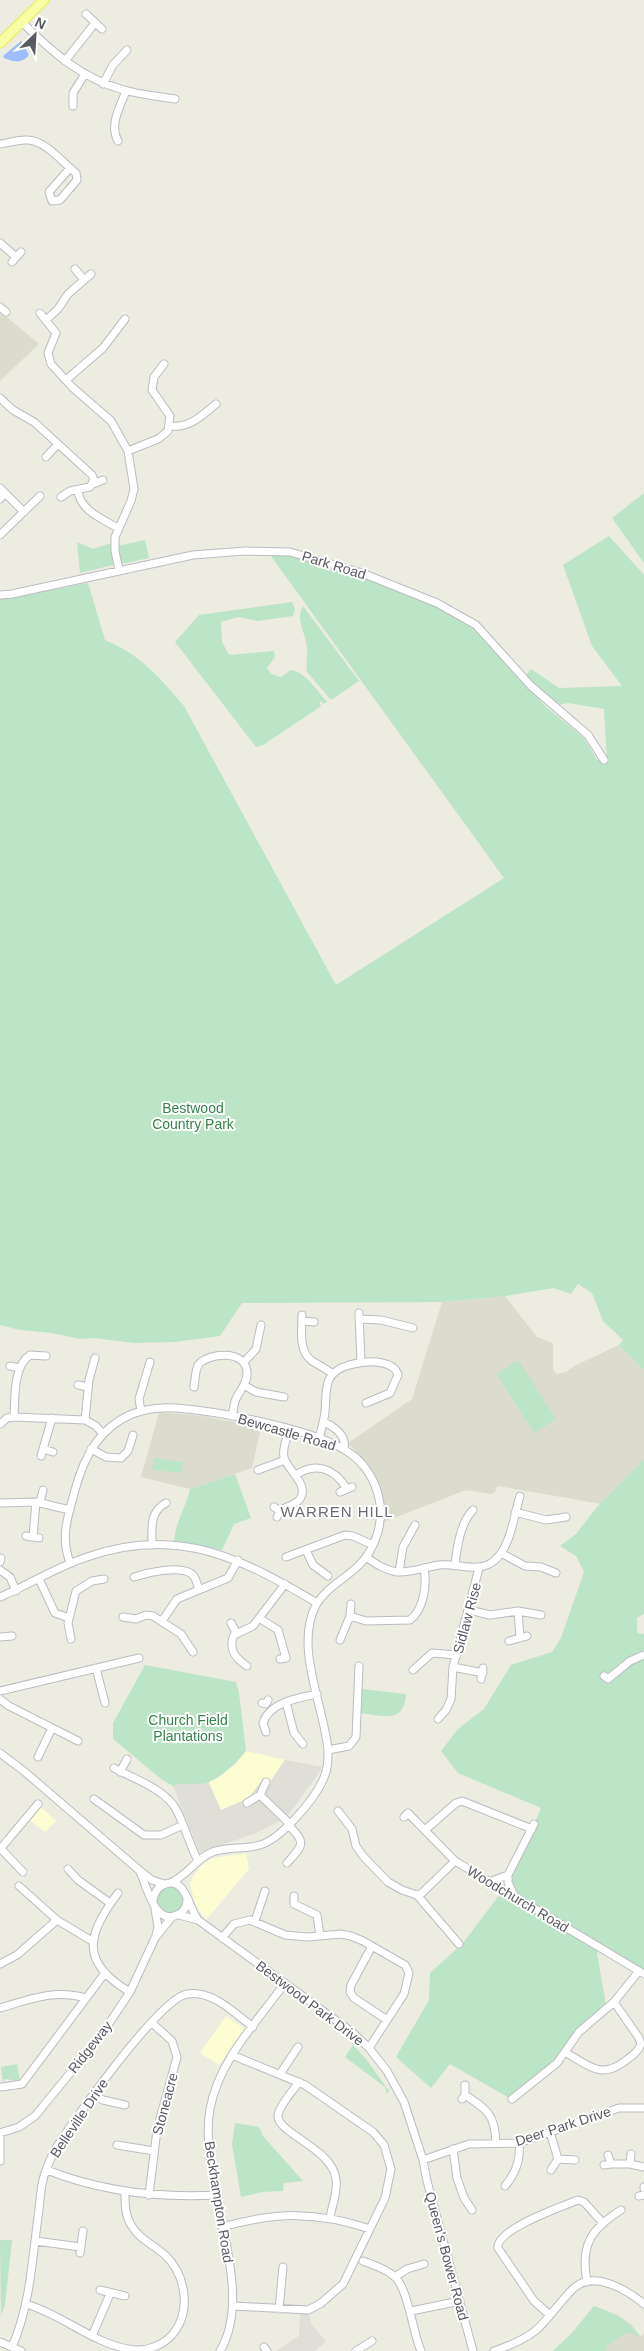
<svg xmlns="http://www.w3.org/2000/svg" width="644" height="2351" font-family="Helvetica,sans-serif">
  <rect width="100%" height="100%" fill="#ecece0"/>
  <path fill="#fdfdd4" d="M246,1751L285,1760L270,1782L263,1779L251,1795L242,1801L221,1810L208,1781L235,1765Z
    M40,1806L56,1821L45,1832L29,1820Z
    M246,1853L249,1869L206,1920L195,1905L190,1883L194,1875L201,1866L213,1858Z
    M226,2016L245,2029L219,2065L200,2053Z"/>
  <path fill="#dfdfd8" d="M285,1760L323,1767L290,1813L280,1821L256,1833L200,1853L173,1786L181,1783L203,1784L208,1781L221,1810L242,1801L251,1795L263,1779L270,1782Z
    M300,2314H309L311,2324L326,2341L315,2351H276L299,2336Z"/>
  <path fill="#dcdcce" d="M2,313L39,344L0,381V315Z
    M505,1296L537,1337L553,1343V1369L556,1374L566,1372L574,1366L619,1345L644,1370V1459L601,1504L498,1486L495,1492L491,1494L466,1490L384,1522L383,1500L376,1479L368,1466L348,1443L412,1399L442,1302Z
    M159,1412L203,1416L261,1427L252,1468L190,1489L141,1477Z
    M594,2306L618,2315L631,2324L640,2337L644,2334V2351H553L572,2333Z"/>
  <path fill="#bce4c6" d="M644,493V563L612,518Z
    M609,536L644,575V1370L619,1345L623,1340L603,1321L592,1293L578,1284L571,1294L554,1288L505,1296L442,1302L242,1303L220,1336L175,1342L134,1343L94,1338L80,1339L52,1333L20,1330L0,1325V599L88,583L105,640C141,655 159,677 184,706L336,985L504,878L268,552L307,559L347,570L437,605L472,626L545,706L584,738L597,760L607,759L604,709L568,703L558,705L525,676L531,669L559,688L622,686L592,646L563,565Z
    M145,540L149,558L121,564L118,546Z
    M77,542L93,549L111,543L113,565L80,573Z
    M292,602L295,609L293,616L258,621L238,617L221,622L222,642L229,655L274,651L275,657L267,668L271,674L281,677L291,670C307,673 317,691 327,702L323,704L321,701L319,703L321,705L320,707L263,745L256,747L175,642L199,615Z
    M303,606L359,681L331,700L307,672C305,664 308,656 307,648C306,633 295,620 303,606Z
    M518,1360L556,1419L534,1433L496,1374Z
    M154,1458L183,1462L182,1473L152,1470Z
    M644,1459V1614L637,1618V1633L644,1634V1970L602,1945L597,1953L606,2005L560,2057L511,2099L450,2064L431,2088L396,2057L429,2000L430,1973L463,1943L510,1881L541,1808L458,1773L441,1751L458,1729L484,1709L511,1665L552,1652L561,1638L584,1572L576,1556L560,1546L576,1534L597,1507Z
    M235,1474L251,1518L234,1524L222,1550L174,1542C175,1523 186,1507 190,1489Z
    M145,1665L236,1682L239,1693L246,1751C236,1763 218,1782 201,1784C191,1784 182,1783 173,1786L161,1779L113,1739V1723Z
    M362,1689L406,1694C404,1725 382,1715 359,1713Z
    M157 1900a13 13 0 1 1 26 0a13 13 0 1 1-26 0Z
    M353,2045L366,2059L389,2091L387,2094L385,2087L345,2057Z
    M17,2064L20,2081L5,2079L3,2083L1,2067Z
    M235,2123L259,2127L263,2136L303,2181L284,2183L283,2191L262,2192L241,2197L232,2144Z
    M0,2240H12L5,2305L1,2316Z
    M594,2306C614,2313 628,2320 641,2337L628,2332L607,2346L606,2351H553L572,2333Z"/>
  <path fill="#9ebdfe" d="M21,41L29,55C22,64 13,62 4,58L3,56Z"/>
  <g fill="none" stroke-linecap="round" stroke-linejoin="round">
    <defs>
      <path id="minor" d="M86,14L102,29
        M22,22C52,52 82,79 124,90C141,95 158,96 175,99
        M65,61L95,23
        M103,84L113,65L127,50
        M73,106V93L85,74
        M118,141C109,125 120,107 126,91
        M0,144C9,143 19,139 28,140C46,141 62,162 76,173L77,180L60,200L52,201L49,192L70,168
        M0,243L16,257
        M12,262L21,252
        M75,269L84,280
        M0,307L6,312
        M40,313L56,333L48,353L51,364L72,387L111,421L128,451L134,489L131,501L115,537V551L119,570
        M46,320L58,309L68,294L91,274
        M66,380L103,348L125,319
        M0,398L13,410L34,422L92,475L94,480L90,487L70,491L61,497
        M171,426C190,428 201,416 216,404
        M128,451L158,439L168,431L170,416L152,390L154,377L164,364
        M46,457L57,445
        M93,484L103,480
        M0,488L24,512
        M78,491C80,510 102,519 118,528
        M0,499L5,493
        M0,535L40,496
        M0,595L12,594L193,555L245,551L290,552L362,573L437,603L476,625L531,686L588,735L604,760
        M359,1313L361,1362
        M302,1315C302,1330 298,1351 312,1361C319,1365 326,1369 333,1374
        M359,1319L381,1320L413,1328
        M302,1321L314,1322
        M244,1362L256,1349L261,1325
        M10,1366L20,1368
        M78,1385L88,1387
        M244,1385L256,1392L284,1397
        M194,1387C195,1381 195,1369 199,1364C209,1353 245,1349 247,1372C248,1383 239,1391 235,1401C234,1406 233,1411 232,1416
        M141,1411L139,1399L150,1362
        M14,1417C15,1399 13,1366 30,1355L46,1356
        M85,1420L89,1380L95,1358
        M323,1422C334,1426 347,1436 344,1449
        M0,1424L7,1418L14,1417L85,1420L96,1426L103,1434
        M319,1439C321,1430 324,1421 325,1412C327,1390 322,1373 349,1365C358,1363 367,1361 376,1362C385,1363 396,1366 398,1375L390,1393L366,1403
        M43,1449L53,1452
        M91,1449L106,1457L121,1458L128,1451L133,1435
        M41,1456L52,1418
        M258,1470L285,1460
        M296,1475C316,1461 335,1469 347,1489
        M340,1492L352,1487
        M40,1502L43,1490
        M0,1503L36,1502L70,1510
        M274,1507L280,1511L277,1517
        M280,1511C285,1507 297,1504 300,1499C310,1484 286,1469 284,1457C282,1448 287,1438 289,1430
        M515,1512L546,1520L566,1517
        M26,1536L39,1538
        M33,1537L36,1502
        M152,1545C152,1529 149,1512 166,1503
        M306,1550L313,1565L328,1576
        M501,1553L525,1566L541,1567L556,1573
        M286,1557L345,1535L353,1536L373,1545
        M366,1557C376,1564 385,1570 397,1572C412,1573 425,1567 439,1565C458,1563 480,1574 495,1560C511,1546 514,1515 520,1496
        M0,1562L1,1558
        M70,1563C60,1535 68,1517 75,1490C84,1457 99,1428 132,1414C145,1409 162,1407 176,1408C217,1411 320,1430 351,1454C364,1463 374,1479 378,1494C385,1519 377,1549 357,1567C343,1580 326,1588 316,1605C294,1647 324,1706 328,1750C328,1760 328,1770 323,1780C314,1800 281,1839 260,1845C243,1850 226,1846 210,1853C195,1860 187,1876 170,1883
        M455,1565C457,1548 460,1523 473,1510
        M0,1570L10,1577L16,1591
        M399,1572L403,1547L415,1525
        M134,1577C146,1573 182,1564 193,1575C196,1578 197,1585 199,1589
        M39,1579L55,1613L69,1618
        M0,1597C29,1585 56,1567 87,1557C177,1525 241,1558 317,1603
        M469,1610L490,1615L518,1611L541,1615
        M518,1611L520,1638
        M350,1616L366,1621L410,1620C424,1609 427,1585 424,1568
        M123,1617L136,1619L146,1615L153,1616L181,1634L193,1652
        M259,1618L278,1630L286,1658L280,1659
        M162,1621L177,1599L228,1578L238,1560
        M231,1623L236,1632
        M0,1637L12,1636
        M71,1639L68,1623L76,1591L92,1581L104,1579
        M340,1640L350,1616L351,1604
        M509,1641L527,1636
        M247,1666C235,1658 228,1649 234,1635L253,1626L285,1584
        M453,1667L483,1673
        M96,1668L105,1703
        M413,1670L432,1653L457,1655
        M604,1676L608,1679L630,1661L644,1655
        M481,1679L483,1668
        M0,1691L139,1658
        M0,1699L9,1706L78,1741
        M286,1702L294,1733L303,1744
        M262,1703L266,1704L268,1700
        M438,1719L446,1710L451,1699L453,1667L479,1568
        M266,1732L263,1723C270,1702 298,1698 317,1694
        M328,1750L349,1746L356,1737L359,1666
        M0,1753L25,1772L139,1870L152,1880L164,1884
        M38,1757L52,1728
        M114,1768C134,1779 166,1789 177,1811C185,1827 190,1845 198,1861
        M120,1772L127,1759
        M260,1795L289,1823
        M94,1799L144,1835H161L183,1825
        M247,1803L260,1795L266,1782
        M338,1811L352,1829L356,1846L363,1856L388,1882L402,1890L417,1895L459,1944
        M404,1817L408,1813L455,1861L644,1974
        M425,1830L456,1803L462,1801L532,1829
        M0,1848L23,1872
        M1,1848L38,1804
        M287,1863C303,1845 307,1843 288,1825
        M68,1869L78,1880L110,1903
        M140,1872C147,1886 155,1926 177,1915C184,1912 187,1906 187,1899
        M508,1875V1882L514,1896
        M489,1882L508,1875L534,1824
        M19,1886L57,1920L92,1941
        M118,1893C87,1935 79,1962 130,1992
        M417,1895L422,1893L455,1861
        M294,1896V1904L317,1915L320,1936
        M153,1901C154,1894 156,1888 163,1885C185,1874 189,1908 198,1920
        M155,1909L158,1927L156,1935
        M179,1915L198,1920L352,2032L369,2048L387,2071L404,2102L423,2160L427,2181L473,2351
        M255,1921L265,1891
        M222,1938L234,1924L250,1920L285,1935L308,1937L341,1934L351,1936L363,1941L405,1965L409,1973L404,1994L369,2048
        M372,1946L351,1985L350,1992L354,1998L387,2020
        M0,1964L17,1955L57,1920
        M0,2008C31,1999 54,1989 86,1998
        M566,2053C589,2065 601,2080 625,2061C632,2056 638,2052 641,2044L639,2038L614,2002
        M232,2055L305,2085L373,2132L384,2145L391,2169L385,2198L343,2284L320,2304L308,2310L234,2306
        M280,2074L298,2047
        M299,2082C293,2091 280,2104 278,2115C276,2133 332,2148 336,2179C338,2191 332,2206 330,2217
        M2,2087L22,2084L105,1973
        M93,2095L103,2100L125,2105
        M465,2095C488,2110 495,2115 496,2143
        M462,2099L465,2095V2085
        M512,2099L557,2063L579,2032L614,2002L639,1971
        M550,2132L558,2159L551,2170
        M0,2133L19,2127L35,2116L102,2034L130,1992L155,1938L172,1917
        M0,2134V2161
        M117,2145L154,2151
        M453,2149L457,2178L464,2198L472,2210
        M558,2159L575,2160
        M423,2160L469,2144L519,2143L619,2108H644
        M611,2164H630L644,2167
        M630,2164L631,2154
        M604,2165L611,2164L608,2155
        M47,2170C102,2192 158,2198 217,2195
        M505,2186C516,2173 521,2160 519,2143
        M644,2187V2188
        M149,2195L157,2130L177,2057L172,2041L152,2023
        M639,2196L644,2195
        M222,2227C276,2212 317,2211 370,2229
        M35,2241L81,2247
        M80,2253L83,2231
        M363,2261C373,2265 387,2269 395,2277C408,2289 413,2333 421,2351
        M395,2277L407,2269L424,2264
        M587,2282C580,2245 591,2229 621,2210
        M100,2290L125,2296
        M26,2304C64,2315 94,2345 134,2350C148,2351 163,2345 172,2335C192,2312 186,2275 165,2255C154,2245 139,2239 131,2225C125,2215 125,2204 125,2192
        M279,2309L283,2267
        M411,2311L460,2301
        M550,2315L534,2301L498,2248C496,2229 561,2207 578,2200L584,2202L602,2222
        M92,2336L110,2294
        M0,2342L21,2351
        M12,2347C30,2306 32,2261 38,2217C40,2204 40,2189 44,2176C47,2167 51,2157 56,2148C73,2121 160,1998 187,1994C213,1990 234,2013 253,2027
        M264,2347L267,2351
        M220,2351C258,2288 197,2181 210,2109C219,2060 257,2022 285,1983
        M356,2351L372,2341
        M494,2351C509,2346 522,2341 535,2331C550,2318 560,2301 574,2288C594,2270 627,2290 644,2304"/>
      <path id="major" d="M0,43L44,0"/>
    </defs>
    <use href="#minor" stroke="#bbbcc2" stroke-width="9"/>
    <use href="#major" stroke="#efe956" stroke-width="11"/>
    <use href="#minor" stroke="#fff" stroke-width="7"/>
    <use href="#major" stroke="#f7fea3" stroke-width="9"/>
  </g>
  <g text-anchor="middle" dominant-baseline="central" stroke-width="4" stroke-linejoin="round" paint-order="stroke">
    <g font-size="14" fill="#595b61" stroke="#fff">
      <text transform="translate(334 565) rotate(17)">Park Road</text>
      <text transform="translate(287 1432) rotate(16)">Bewcastle Road</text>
      <text transform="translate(467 1618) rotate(-75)">Sidlaw Rise</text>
      <text transform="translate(518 1899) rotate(31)">Woodchurch Road</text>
      <text transform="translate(310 2003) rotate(37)">Bestwood Park Drive</text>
      <text transform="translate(90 2047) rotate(-52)">Ridgeway</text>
      <text transform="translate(165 2104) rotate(-75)">Stoneacre</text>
      <text transform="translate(79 2118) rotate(-56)">Belleville Drive</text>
      <text transform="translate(563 2126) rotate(-18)">Deer Park Drive</text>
      <text transform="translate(219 2202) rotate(81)">Beckhampton Road</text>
      <text transform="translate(447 2256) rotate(75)">Queen's Bower Road</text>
    </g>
    <g font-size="14" fill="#35844c" stroke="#fff">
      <text x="193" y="1108">Bestwood<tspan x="193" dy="16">Country Park</tspan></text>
      <text x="188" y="1720">Church Field<tspan x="188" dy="16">Plantations</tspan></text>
    </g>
    <g font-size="15" letter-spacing="1" fill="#6a6c73" stroke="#fff">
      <text x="337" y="1511">WARREN HILL</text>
    </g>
  </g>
  <g transform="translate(35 35) rotate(25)" stroke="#ffffff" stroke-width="4" paint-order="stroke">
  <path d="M0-4L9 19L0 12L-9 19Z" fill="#595b61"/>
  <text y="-8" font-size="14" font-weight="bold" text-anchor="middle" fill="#595b61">N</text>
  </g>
</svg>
